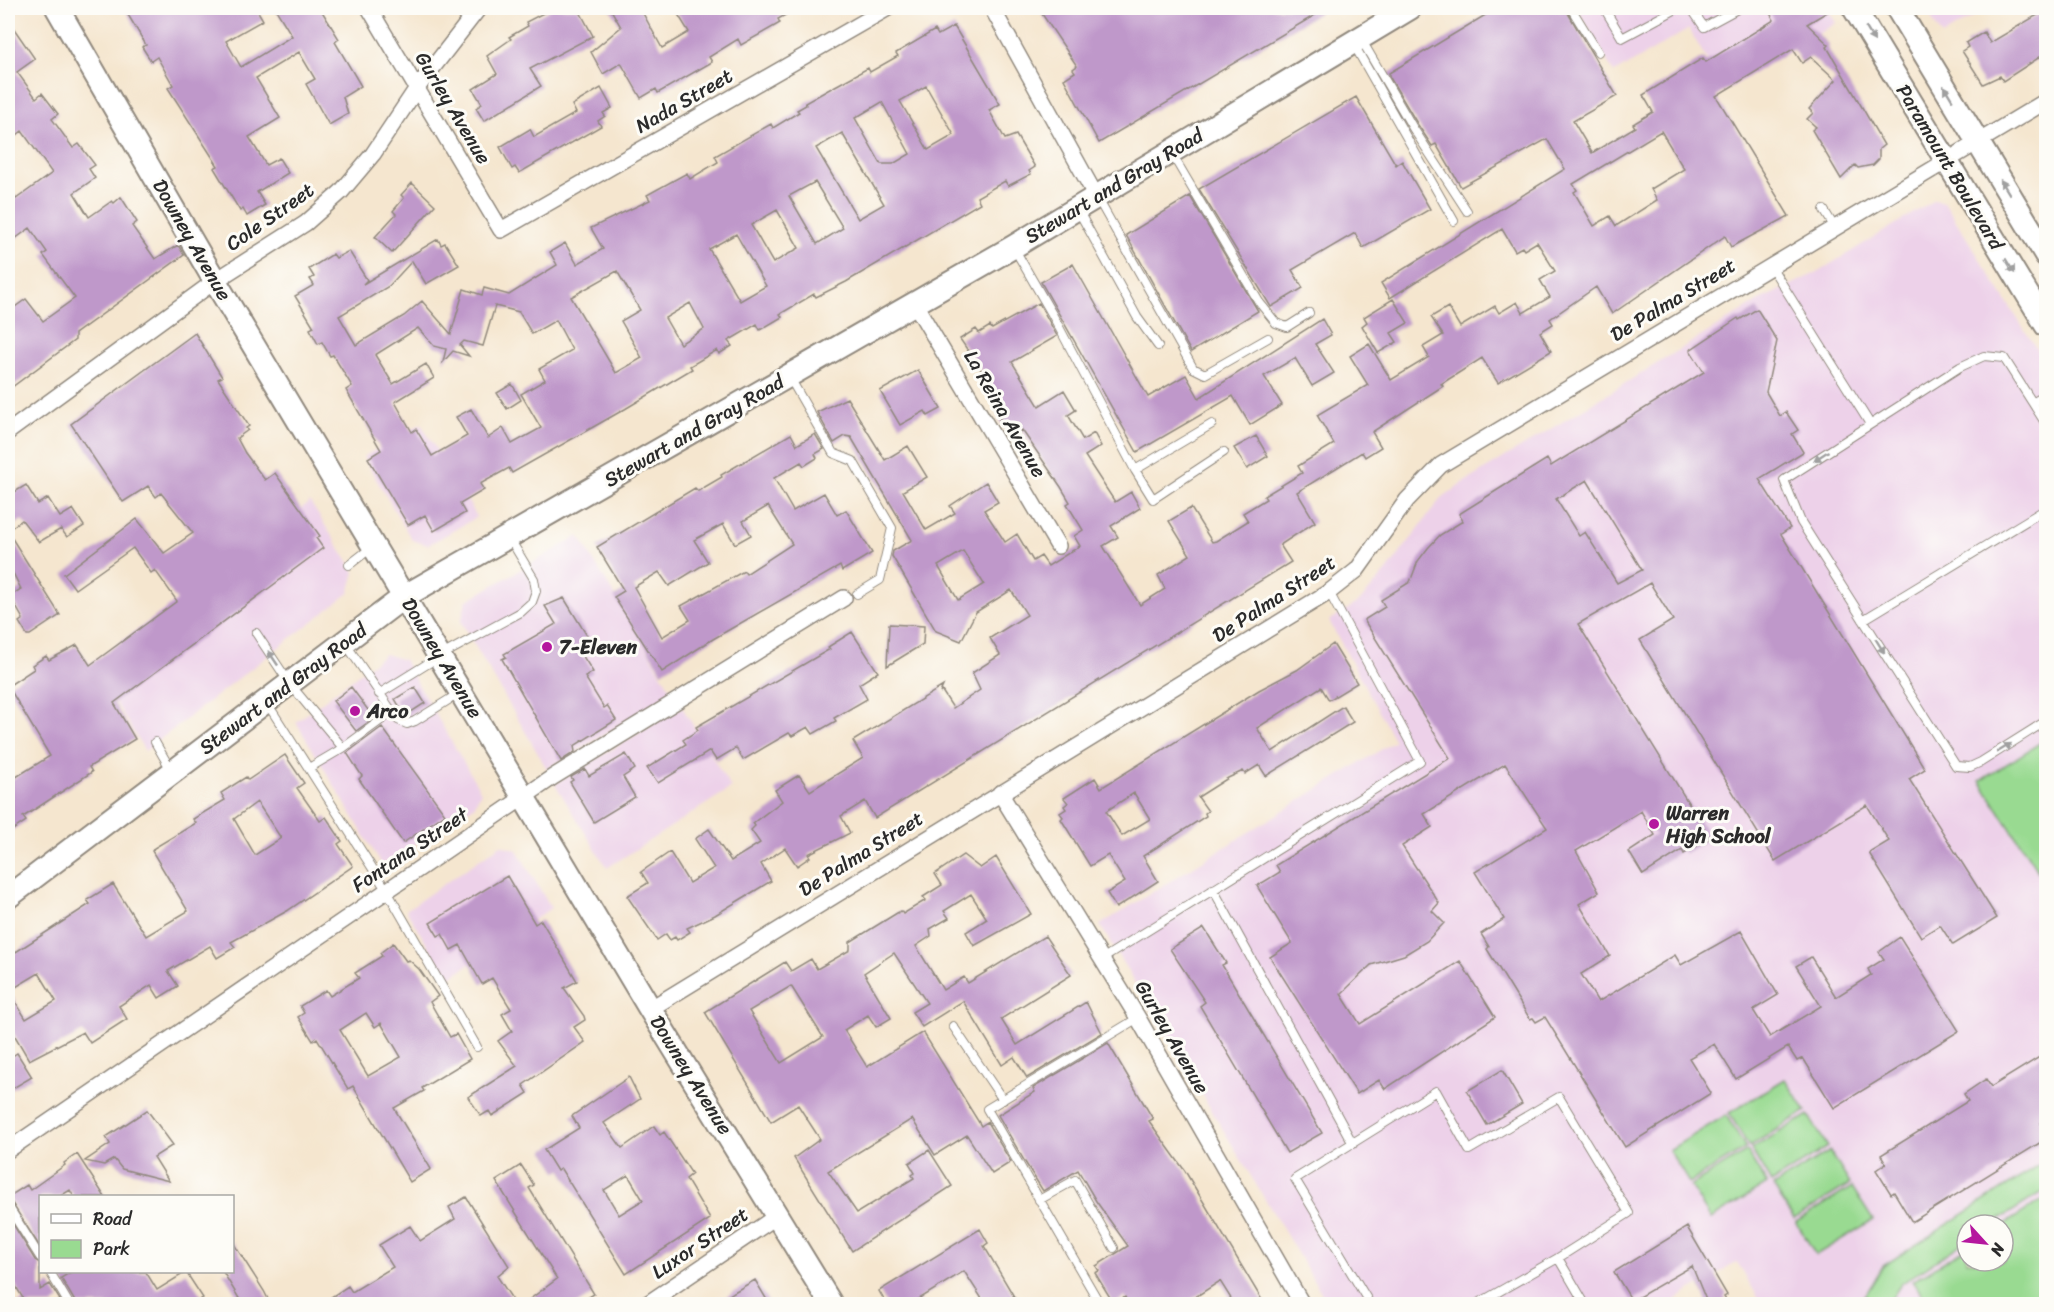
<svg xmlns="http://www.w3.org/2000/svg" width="2054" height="1312" font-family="Sriracha,sans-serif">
  <rect width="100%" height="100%" fill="#fdfcf7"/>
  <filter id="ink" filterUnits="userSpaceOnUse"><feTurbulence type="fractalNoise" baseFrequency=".0167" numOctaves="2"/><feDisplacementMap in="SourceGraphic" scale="12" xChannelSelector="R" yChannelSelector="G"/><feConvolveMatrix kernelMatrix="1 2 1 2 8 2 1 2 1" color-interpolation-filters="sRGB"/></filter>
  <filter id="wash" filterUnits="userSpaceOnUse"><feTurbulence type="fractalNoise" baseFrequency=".008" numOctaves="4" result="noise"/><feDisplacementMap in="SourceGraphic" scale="24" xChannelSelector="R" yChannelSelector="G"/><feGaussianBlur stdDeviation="1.35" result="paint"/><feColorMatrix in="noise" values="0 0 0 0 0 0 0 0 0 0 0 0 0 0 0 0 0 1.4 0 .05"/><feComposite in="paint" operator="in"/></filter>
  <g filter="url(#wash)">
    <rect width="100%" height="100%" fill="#f5e6cf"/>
    <path fill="#edd1e9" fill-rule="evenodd" d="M1577,8H1827L1836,23L1725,91L1689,29L1614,73Z
      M1925,8H1987L1942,36Z
      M1935,200L1944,202L2046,364V1304H1762L1737,1262L1669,1304H1328L1100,925L1395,741L1329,621L1359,602L1387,571L1439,501L1463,483L1762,299L1816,273ZM1967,1225H2003V1261H1967Z
      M421,424L477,517L428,545L412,540L363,457Z
      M310,502L355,572L349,593L145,751L92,663Z
      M579,536L673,693L547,769L461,622L466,601Z
      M385,654L404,660L481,792L474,806L382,865L296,722Z
      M682,707L731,788L607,868L555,784Z
      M501,845L517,850L551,908L448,979L406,910Z"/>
    <path fill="#99da91" stroke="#62825e" stroke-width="1.5" d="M2046,739V884L1980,781Z
      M1785,1079L1806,1111L1749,1147L1729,1113Z
      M1726,1115L1746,1148L1689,1183L1669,1150Z
      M1808,1115L1828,1147L1771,1183L1751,1149Z
      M1747,1151L1767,1184L1711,1219L1690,1186Z
      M1830,1151L1850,1184L1794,1219L1773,1186Z
      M2046,1161V1190L1991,1225H1967V1240L1901,1284L1888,1304H1860L1883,1266Z
      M1852,1187L1873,1220L1816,1255L1796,1222Z
      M2046,1198V1304H1928L1913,1281L1967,1247V1261H2003V1225Z"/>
    <g id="blocks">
      <path fill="#bf98ca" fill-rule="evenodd" d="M124,8H256L263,20L226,41L241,67L292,36L275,8H320L339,39L335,42L361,86L343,97L348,114L329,125L306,84L315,79L299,52L256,78L280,118L249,137L266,165L279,158L288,173L257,192L265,205L247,216L243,209L240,211L214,168L218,166L168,88L173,85L157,57L151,61L142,47L146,45Z
        M553,8H578L593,36L530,69L541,86L484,121L476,108L482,104L473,89L497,74L487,56L511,39L509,37L528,26L526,22Z
        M610,8H640L662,48L689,32L674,8H798L778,19L780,23L741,45L738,39L709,57L712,62L658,93L656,89L641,98L621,63L603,74L591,52L621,27Z
        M1038,8H1327L1099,143L1064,79L1075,72L1073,69L1077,66Z
        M1497,8H1565L1617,96L1573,121L1592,153L1635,127L1633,124L1653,112L1643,95L1703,58L1706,62L1774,20L1767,8H1834L1807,24L1829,45L1827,47L1884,145L1879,149V159L1873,165L1858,168L1855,165L1841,179L1812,130L1816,127L1807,119L1813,113L1809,109L1836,80L1811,57L1802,63L1793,49L1716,96L1789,216L1731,247L1725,236L1612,314L1596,287L1550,319L1553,324L1540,332L1551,351L1498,383L1482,358L1441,384L1443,386L1372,432L1381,447L1365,457L1362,452L1297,492L1315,522L1280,545L1291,562L875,818L865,801L841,816L850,833L808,854L810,857L797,866L785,848L761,864L771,881L715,915L687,928L690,932L677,940L675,937L670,940L666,934L657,940L627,896L648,883L641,872L670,852L689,883L714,868L695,839L709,829L731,861L760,843L751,830L755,826L753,823L782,801L775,790L799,775L810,791L863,758L853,741L943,686L940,693L942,691L953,708L980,690L972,673L1000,655L990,638L1027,615L1011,590L976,612L961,641L936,631L892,556L893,551L912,540L851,437L845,436L834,443L817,412L847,398L885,460L908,446L927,477L903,491L926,530L955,513L950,506L986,482L998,502L984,510L1005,542L1017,534L1033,561L1041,556L1048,566L1080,546L1074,536L1083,530L1067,504L1070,502L1061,487L1022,430L1010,437L999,419L1009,411L960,339L976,329L979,333L990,326L992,329L1039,303L1057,336L1012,362L1039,406L1064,390L1076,410L1068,415L1083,440L1094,433L1101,446L1085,456L1115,502L1131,492L1140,508L1111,526L1118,537L1103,546L1140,605L1165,589L1158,575L1190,555L1169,521L1191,508L1212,542L1216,541L1248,521L1243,513L1266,499L1264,496L1302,473L1298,466L1334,444L1317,415L1368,385L1350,356L1369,344L1391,380L1429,357L1423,347L1443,335L1431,317L1448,307L1460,327L1495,306L1499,313L1517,302L1523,313L1550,297L1540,280L1555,271L1537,242L1524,250L1522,247L1515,251L1502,229L1390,298L1381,283L1565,169L1547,139L1461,187L1436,144L1432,146L1418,125L1389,76V73ZM1661,131L1684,169L1651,189L1657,200L1616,226L1610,216L1594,226L1574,192L1577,190L1573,184ZM963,551L984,584L958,600L938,566Z
        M2046,10V53L2003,81L2000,76L1983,84L1962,51L1968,47L1966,43L1984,32L1990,43Z
        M8,20L35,59L17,72L36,98L42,93L58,114L52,119L73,148L79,144L95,165L89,169L95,178L74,193L89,217L112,201L114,203L121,197L137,222L132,226L155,259L178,245L184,255L75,334V340L8,390V312L26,299L43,321L75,298L43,255L47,252L30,228L8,244V187L16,199L52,173L22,131L8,142Z
        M954,26L1000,104L989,110L1005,139L1016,135L1035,167L1029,171L1031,174L1008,186L1005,181L977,197L980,203L846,282L816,297L814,294L780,314L782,317L760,330L757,324L728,341L732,346L719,354L717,350L690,366L692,369L625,409L512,473L509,468L480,484L484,490L460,504L465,513L434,531L425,515L408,525L368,458L381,450L346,390L352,386L333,355L330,356L322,342L318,344L310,329L314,327L295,296L314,285L310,279L314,277L309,269L333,254L336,258L349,251L367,280L363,284L438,239L441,245L445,243L459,265L426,284L412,261L389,286L339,316L356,345L404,316L422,301L451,334L464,289L482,295L484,288L509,295L557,265L550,252L565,243L577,264L603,249L591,228L650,200L647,195L687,173L690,179L718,162L715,156L771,124L773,128L799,112L797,110L806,105L805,103L828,90L868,68L870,72L898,56L896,53L935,30L938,35ZM926,86L954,135L928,150L900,101ZM882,102L910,154L893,164H881L855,118ZM842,133L884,204L858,219L816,148ZM815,182L843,228L817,244L789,196ZM777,210L799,248L773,263L751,225ZM736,234L766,286L740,301L709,249ZM617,271L640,310L621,321L642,358L616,373L571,297ZM690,303L704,329L680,344L665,318ZM495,306L519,312L532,334L556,320L572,350L539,369L545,380L521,394L541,428L512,444L503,428L488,438L471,409L456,417L467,436L432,456L416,429L412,432L395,402L434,378L426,364L393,384L375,355L418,328L434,346L446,349L443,362L453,351L469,356L460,345L464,341L483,346Z
        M601,88L612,108L603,113L605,116L598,121L601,126L519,173L515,167L512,169L500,147L530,129L534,137L576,113L572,105Z
        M1356,97L1396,165L1402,161L1430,209L1363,248L1355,233L1292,270L1303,288L1271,307L1199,189Z
        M412,183L435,205L392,253L375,237L396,214L393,211L404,198L401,195Z
        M1190,196L1258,311L1191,352L1126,235Z
        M1073,264L1148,397L1186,375L1199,398L1322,319L1331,335L1315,344L1334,373L1312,386L1295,358L1264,376L1282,405L1250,425L1233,396L1137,452L1041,282Z
        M1393,299L1408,323L1391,333L1397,342L1378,353L1362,326L1367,322L1364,317Z
        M1757,309L1777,341L1766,392L1780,416L1786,412L1798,430L1792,434L1803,452L1759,479L1790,528L1781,534L1925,769L1909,779L1997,918L1953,945L1940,925L1921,937L1869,853L1889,841L1867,805L1775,861L1640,640L1673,620L1650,583L1578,624L1710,838L1684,854L1682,850L1643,875L1629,852L1655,835L1641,811L1576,851L1599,892L1579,904L1610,956L1581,974L1598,1002L1675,955L1681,965L1741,931L1778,995L1753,1010L1770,1037L1821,1006L1796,966L1811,957L1836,997L1871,975L1868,969L1884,959L1879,952L1900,937L1959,1031L1834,1108L1803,1058L1797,1061L1788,1047L1736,1079L1714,1044L1689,1058L1711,1093L1625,1147L1545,1017L1536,1022L1533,1018L1530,1019L1487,949L1489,947L1481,934L1504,919L1475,872L1547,828L1505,764L1424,814L1432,827L1402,846L1439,903L1432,911L1444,923L1427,941L1404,955L1371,965L1341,994L1360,1024L1460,961L1495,1017L1385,1089L1379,1080L1357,1094L1270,957L1292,943L1257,886L1280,872L1276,865L1450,758L1364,620L1385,607L1381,600L1410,582L1418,561L1428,548L1440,535L1463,521L1459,514L1547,459L1551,466L1704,372L1690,350L1738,318L1739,320ZM1587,480L1642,570L1617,583L1585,532L1579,536L1556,499Z
        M195,333L222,377L218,379L249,426L246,428L248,430L237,438L245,453L265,480L275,473L320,536L316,538L323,548L114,703L135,739L89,767L92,772L23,817L26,821L8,833V782L50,756L8,686L34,669L32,665L46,656L49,660L77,645L90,665L177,601L155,570L151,573L133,548L75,589L64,574L137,519L164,553L193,533L161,493L156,497L148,486L123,502L71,424Z
        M918,370L941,409L928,416L925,411L900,425L880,391Z
        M512,384L521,400L507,409L497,393Z
        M791,434L797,445L815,434L824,449L815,454L817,458L804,466L801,462L774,478L793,511L824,493L837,515L846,510L872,553L842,571L840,566L713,639L662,672L614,597L624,591L597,547L695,488L698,491L722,477L721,475ZM768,506L792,544L746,574L744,571L681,606L690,620L662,637L634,587L659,572L669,586L708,562L694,540L723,524L735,544L751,535L743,521Z
        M1256,436L1268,456L1247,469L1234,448Z
        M26,485L38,504L48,498L60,517L73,509L84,526L67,537L61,529L39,542L22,520L8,530V496Z
        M8,532L60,615L30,635H27L19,622L23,619L10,596L21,589L8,563Z
        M564,598L589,639L577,647L593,672L585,677L604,708L607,706L616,720L574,746L575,752L561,761L502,659L506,657L504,654L556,624L545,606Z
        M889,624L924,626L923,644L887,666Z
        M852,632L878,672L859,684L867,699L834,718L836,721L813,734L808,727L792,736L789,733L743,760L736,748L716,760L710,751L658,783L647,768L686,744L683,740L698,730L696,727L830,649L828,647Z
        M1333,644L1357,683L1329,700L1321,687L1257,728L1272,752L1343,706L1353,722L1266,776L1259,765L1245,774L1243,771L1228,778L1198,797L1208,811L1205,813L1206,816L1143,856L1158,881L1116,908L1107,893L1125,882L1108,855L1090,866L1061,819L1063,817L1060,813L1066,809L1064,806L1068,803L1064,798L1095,778L1101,788L1259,690L1297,670ZM1134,793L1150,819L1122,836L1106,811Z
        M351,687L374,718L356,731L333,701Z
        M415,687L425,703L405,716L395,699Z
        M382,727L445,814L403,843L359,779L362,776L347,753Z
        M626,754L635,769L623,777L635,797L594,822L570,782L573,780L571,777L585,769L589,776Z
        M285,755L304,783L297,788L320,821L326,817L342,841L338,844L353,866L287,911L231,942L235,947L217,958L210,946L168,971L178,986L159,998L151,985L119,1006L127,1019L90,1043L83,1032L29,1060L8,1024V957L90,904L87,900L113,884L146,936L188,911L152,851L154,848L196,823L193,819L225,800L221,793L246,777L248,780ZM257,802L281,838L255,855L234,819ZM39,973L56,1001L26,1019L9,991Z
        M963,855L980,868L996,857L1031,914L974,946L966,932L987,919L971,894L944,911L949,918L930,929L931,936L916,946L943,990L964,977L968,983L1045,936L1071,975L1001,1019L1017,1045L1086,1002L1102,1033L1027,1078L1014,1057L1002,1065L963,1001L922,1027L912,1012L927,1003L894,953L864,973L891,1018L876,1027L868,1015L844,1030L867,1067L923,1032L981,1126L987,1122L1011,1162L992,1174L967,1135L935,1155L912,1119L828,1171L857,1213L914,1178L912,1175L915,1173L909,1163L929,1150L952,1186L852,1251L794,1158L820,1139L798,1105L771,1122L705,1012L785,962L791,971L811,959L817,969L850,950V942L897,913L901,911L903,914L926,900L923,897L942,885L935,874ZM791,986L823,1037L781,1063L749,1011Z
        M507,876L535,924L541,920L577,981L564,988L584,1016L585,1020L574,1027L585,1042L523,1085L528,1093L492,1116L489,1111L481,1116L468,1097L517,1066L498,1041L512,1031L502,1014L511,1009L492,978L482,984L460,945L451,950L442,934L438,936L430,923Z
        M1204,928L1226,963L1222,965L1322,1133L1287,1153L1200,1006L1205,1002L1170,949Z
        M393,943L406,961L409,960L419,969L438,996L430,1002L450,1037L456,1034L470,1059L422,1088L424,1091L394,1108L431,1169L410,1182L353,1086L348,1089L317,1038L313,1041L298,1017L304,1013L300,1006L326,990L330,996L359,978L355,973L382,956L380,953ZM366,1013L375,1027L381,1023L401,1057L368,1076L340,1030Z
        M1108,1043L1153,1119L1149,1121L1185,1171L1265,1305H1235L1220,1281L1183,1305H1129L1125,1297L1114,1304L1095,1273L1099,1271L1096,1266L1128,1246L1096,1201L1078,1170L1043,1191L1025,1162L998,1115L1035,1092L1033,1088Z
        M17,1053L32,1077L8,1091V1059Z
        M2046,1053V1120L2041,1123L2046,1132V1139L1912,1222L1894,1192L1891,1194L1876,1170L1886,1163L1881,1155L1968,1101L1964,1094L1986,1079L1991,1087Z
        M1502,1070L1522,1104L1487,1125L1467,1091Z
        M629,1077L640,1099L604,1123L622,1148L654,1126L660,1135L664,1132L692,1174L686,1179L710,1219L626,1274L561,1169L557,1171L544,1150L579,1128L572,1116ZM628,1175L643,1200L619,1215L604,1190Z
        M147,1110L173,1145L154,1157L169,1181L122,1169L114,1159L104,1165L85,1161L110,1144L106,1137Z
        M77,1154L105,1197H74L70,1190L59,1197H40V1247L8,1197L27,1185L30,1190L65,1165L64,1163Z
        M521,1165L534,1185L529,1188L594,1294L576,1305H522L557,1279L496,1181Z
        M466,1197L509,1266L497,1276L516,1305H319L348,1286L352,1292L393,1267L379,1245L410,1226L420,1241L455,1219L449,1207Z
        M8,1216L35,1260L40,1263V1290L50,1284L60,1300L53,1305H17L24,1300L8,1273Z
        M1687,1227L1727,1295L1724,1297L1729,1305H1708L1692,1266L1632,1301L1614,1272Z
        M980,1229L988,1243L984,1246L1019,1305H986L964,1271L919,1299L922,1305H887L879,1291Z
        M232,1241L264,1291L271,1305H243L223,1272H232Z
        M71,1272H146L157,1290L186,1272L203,1298L192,1305H77L61,1278Z
        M755,1280L770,1305H715L734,1292Z"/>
    </g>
  </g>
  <g filter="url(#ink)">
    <use href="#blocks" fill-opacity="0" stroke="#90887d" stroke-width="1.5"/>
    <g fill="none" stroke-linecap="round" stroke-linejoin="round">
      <defs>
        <path id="service" d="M1571,8L1598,52
          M1604,8L1622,38L1678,8
          M1691,8L1704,27L1739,8
          M1361,39L1413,128L1467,211
          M1353,43L1454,221
          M1172,154L1259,302L1276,323L1287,327L1309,313
          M1098,199L1193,368L1205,374L1268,338
          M1078,210L1137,317L1158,346
          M1824,210L1835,228
          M1014,248L1052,314L1135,470L1212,424
          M1772,268L1870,424
          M790,378L833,453L853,461L892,528L880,580L857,594
          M2033,403L2046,394
          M2046,424L2004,358L1984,356L1960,367L1784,480L1801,522L1956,766L1970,767L1981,762L2046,721
          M1135,470L1153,499L1224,452
          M349,565L371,548
          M1863,620L2046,509
          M256,633L290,684L343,748L392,712
          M345,643L398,720L407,724L415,721L458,694
          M379,694L440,656L521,612L532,602L536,591L534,579L510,539
          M267,703L387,891L477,1047
          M155,742L171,770
          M309,768L343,748
          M1213,889L1353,1144
          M1102,959L1420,761L1329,592
          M953,1026L1003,1100
          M1039,1200L1075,1180L1114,1248
          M8,1206L40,1257
          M1558,1258L1585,1304
          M50,1272L69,1304
          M1100,1304L987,1109L1138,1018
          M1370,1304L1295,1179L1436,1091L1469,1150L1559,1097L1629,1213L1558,1258L1477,1304"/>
        <path id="minor" d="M369,8L501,230L888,8
          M992,8L1097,198
          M915,304L1058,546
          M8,432L215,281L306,223L341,192L373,154L417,88L479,8
          M1000,793L1138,1018L1302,1304
          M650,1009L1329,592L1357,570L1407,500L1441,465L2046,101
          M8,1150L553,777L844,598
          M647,1304L777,1216"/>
        <path id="secondary" d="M57,8L215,281L650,1009L831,1304
          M1854,8L2046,325
          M1897,8L2046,255
          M8,897L405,596L1013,247L1410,8"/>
      </defs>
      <use href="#service" stroke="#90887d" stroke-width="10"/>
      <use href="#minor" stroke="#90887d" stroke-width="18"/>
      <use href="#secondary" stroke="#90887d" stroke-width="26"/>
      <use href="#service" stroke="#fff" stroke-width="8"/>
      <use href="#minor" stroke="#fff" stroke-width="15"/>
      <use href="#secondary" stroke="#fff" stroke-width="22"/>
    </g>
    <defs><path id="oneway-solid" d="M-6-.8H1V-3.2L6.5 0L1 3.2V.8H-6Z" transform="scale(1.5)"/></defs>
    <g fill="#a0a0a0">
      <use href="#oneway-solid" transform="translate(1870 34) rotate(59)"/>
      <use href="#oneway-solid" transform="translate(1948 93) rotate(-121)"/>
      <use href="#oneway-solid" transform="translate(2005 187) rotate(-122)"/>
      <use href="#oneway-solid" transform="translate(2010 266) rotate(58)"/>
      <use href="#oneway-solid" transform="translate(1821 456) rotate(147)"/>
      <use href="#oneway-solid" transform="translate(1880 646) rotate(58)"/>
      <use href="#oneway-solid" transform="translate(273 658) rotate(-124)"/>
      <use href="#oneway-solid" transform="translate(2004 748) rotate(-32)"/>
    </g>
  </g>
  <g fill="#b5179e" stroke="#fdfcf7" stroke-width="2">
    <circle cx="547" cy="647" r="6"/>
    <circle cx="355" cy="711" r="6"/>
    <circle cx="1654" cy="824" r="6"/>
  </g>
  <g text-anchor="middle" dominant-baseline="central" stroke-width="6" stroke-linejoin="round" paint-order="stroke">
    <g font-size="20" fill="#2b2b2b" stroke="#fdfcf7">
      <text transform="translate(684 101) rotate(-30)">Nada Street</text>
      <text transform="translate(453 108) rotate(59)">Gurley Avenue</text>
      <text transform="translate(1950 167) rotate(59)">Paramount Boulevard</text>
      <text transform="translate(1114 186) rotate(-31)">Stewart and Gray Road</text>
      <text transform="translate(270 217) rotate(-35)">Cole Street</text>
      <text transform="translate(192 240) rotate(60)">Downey Avenue</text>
      <text transform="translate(1673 300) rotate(-31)">De Palma Street</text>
      <text transform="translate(1005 414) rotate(60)">La Reina Avenue</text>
      <text transform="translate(694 431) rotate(-30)">Stewart and Gray Road</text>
      <text transform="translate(1274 599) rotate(-33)">De Palma Street</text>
      <text transform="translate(442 658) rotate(59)">Downey Avenue</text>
      <text transform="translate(283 689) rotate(-37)">Stewart and Gray Road</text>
      <text transform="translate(410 850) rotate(-34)">Fontana Street</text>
      <text transform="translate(861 854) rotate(-32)">De Palma Street</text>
      <text transform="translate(1172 1037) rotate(60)">Gurley Avenue</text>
      <text transform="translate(691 1075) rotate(58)">Downey Avenue</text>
      <text transform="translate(700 1243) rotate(-34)">Luxor Street</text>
    </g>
    <g font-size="20" font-weight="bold" fill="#2b2b2b" stroke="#fdfcf7" text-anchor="start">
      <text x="559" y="647">7-Eleven</text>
      <text x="367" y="711">Arco</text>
      <text x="1666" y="813">Warren<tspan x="1666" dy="23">High School</tspan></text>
    </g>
  </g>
  <rect width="2054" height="1312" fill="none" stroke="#fdfcf7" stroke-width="30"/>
  <rect x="39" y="1195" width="195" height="78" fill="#fdfcf7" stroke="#a9a8a5" stroke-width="1.5"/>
  <rect x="51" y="1214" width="30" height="9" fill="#ffffff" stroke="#a9a8a5" stroke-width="1.5"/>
  <text x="93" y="1225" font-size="18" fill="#2b2b2b">Road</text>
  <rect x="51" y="1240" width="30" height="18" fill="#99da91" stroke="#a9a8a5" stroke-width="1.5"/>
  <text x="93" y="1255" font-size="18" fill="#2b2b2b">Park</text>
  <g transform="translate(1985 1243) rotate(117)"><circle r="28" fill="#fdfcf7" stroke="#a9a8a5" stroke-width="1.5"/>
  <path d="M0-4.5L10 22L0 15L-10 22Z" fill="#b5179e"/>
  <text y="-9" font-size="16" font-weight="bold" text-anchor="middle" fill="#2b2b2b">N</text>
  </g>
</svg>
